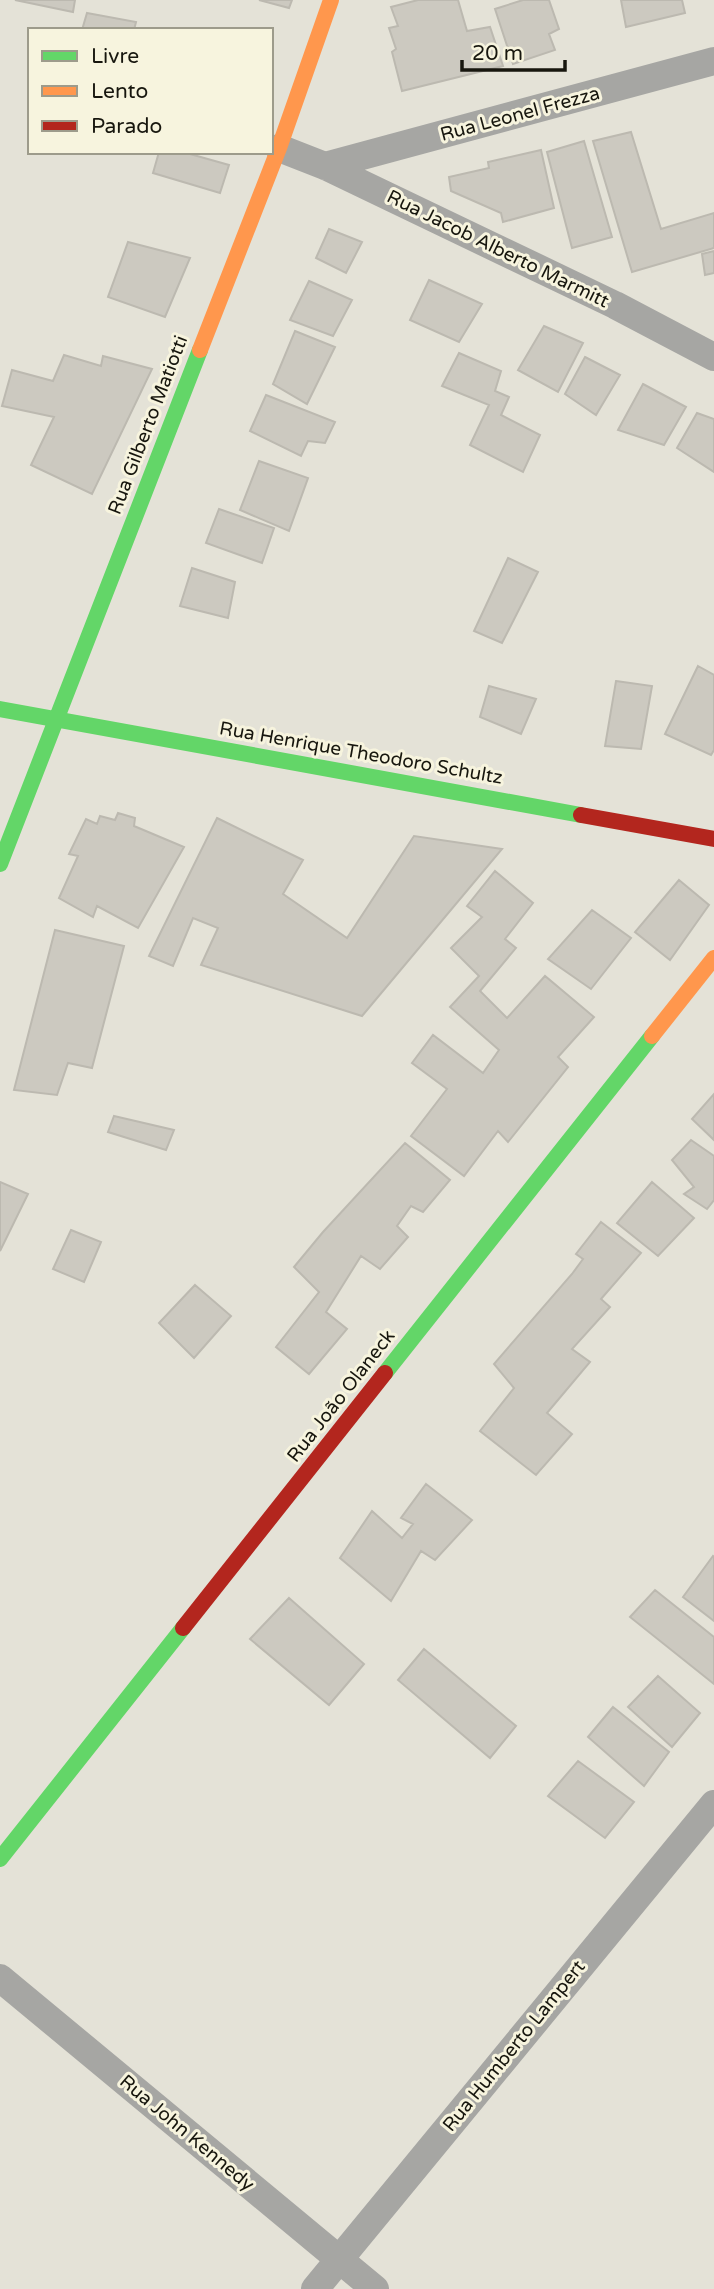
<svg xmlns="http://www.w3.org/2000/svg" width="714" height="2289" font-family="'Varela Round',sans-serif">
  <rect width="100%" height="100%" fill="#e4e2d7"/>
  <path fill="#ccc9c0" stroke="#bcb9b0" stroke-width="2" d="M15,0H75L73,12Z
    M259,0H292L289,8Z
    M418,0H458L467,31L490,27L503,66L402,91L392,52L396,49L389,28L398,26L391,7Z
    M523,0H549L559,29L549,34L555,50L513,64L495,9Z
    M621,0H682L685,13L626,27Z
    M87,13L136,22L134,30H82Z
    M631,132L661,229L714,213V248L632,272L593,141Z
    M584,141L612,237L572,248L547,152Z
    M541,150L554,208L503,222L501,213L451,191L449,177L489,168L488,162Z
    M159,152H183L229,165L220,193L153,173Z
    M329,229L362,242L346,273L316,258Z
    M128,242L190,258L165,317L108,297Z
    M714,251V273L705,275L702,254Z
    M429,280L482,304L459,342L410,320Z
    M309,281L352,300L333,336L290,320Z
    M544,326L583,343L558,392L518,370Z
    M295,331L335,347L307,404L273,384Z
    M459,353L501,371L495,391L509,397L501,415L540,435L523,472L470,445L489,405L442,386Z
    M64,355L101,366L103,356L152,369L92,494L31,465L54,417L2,406L12,370L53,381Z
    M585,357L620,375L596,415L565,394Z
    M643,384L686,407L664,445L618,430Z
    M266,395L335,422L325,443L308,441L301,456L250,431Z
    M697,413L714,419V472L677,448Z
    M259,461L308,478L289,531L240,510Z
    M219,509L274,528L262,563L206,543Z
    M508,558L538,572L502,643L474,631Z
    M192,568L235,582L228,618L180,606Z
    M698,666L714,675V750L711,755L665,734Z
    M616,681L652,686L641,749L605,746Z
    M489,686L536,699L521,734L480,717Z
    M118,813L135,818L134,826L184,847L138,928L97,906L93,917L59,898L78,856L69,854L86,819L97,824L100,816L115,820Z
    M217,818L303,860L283,894L347,938L414,836L502,849L362,1016L201,965L218,928L193,918L173,966L149,956Z
    M495,871L533,903L505,939L516,948L480,991L507,1018L545,976L594,1017L558,1057L568,1067L508,1142L498,1131L464,1176L411,1136L447,1089L412,1063L433,1035L483,1073L499,1050L450,1007L479,976L451,948L482,917L467,906Z
    M679,880L709,905L670,960L635,932Z
    M592,910L631,938L591,989L548,959Z
    M55,930L124,946L92,1068L68,1063L57,1095L14,1090Z
    M714,1094V1140L692,1119Z
    M114,1116L174,1130L166,1150L108,1132Z
    M691,1140L714,1156V1200L707,1209L684,1194L694,1187L672,1160Z
    M405,1143L450,1180L423,1212L411,1206L397,1226L408,1237L380,1269L361,1256L326,1312L347,1329L309,1374L276,1347L319,1292L294,1267L323,1232Z
    M0,1182L28,1194L0,1251Z
    M652,1182L694,1218L658,1256L617,1223Z
    M601,1222L641,1253L601,1299L610,1307L572,1349L590,1362L547,1413L572,1434L536,1475L480,1431L514,1388L494,1364L572,1274L583,1259L576,1254Z
    M71,1230L101,1242L84,1282L53,1269Z
    M195,1285L231,1316L194,1358L159,1323Z
    M426,1484L472,1520L435,1560L421,1551L391,1601L340,1558L372,1511L402,1538L413,1524L401,1518Z
    M713,1556L714,1557V1621L683,1597Z
    M655,1590L714,1637V1684L630,1617Z
    M289,1598L364,1664L329,1705L250,1639Z
    M424,1649L516,1726L490,1758L398,1680Z
    M658,1676L700,1713L672,1747L628,1707Z
    M613,1707L669,1752L644,1786L588,1737Z
    M578,1761L634,1802L605,1838L548,1796Z"/>
  <g fill="none" stroke-linecap="round" stroke-linejoin="round">
    <path stroke="#a6a6a3" stroke-width="28" d="M279,148L325,166L615,305L714,357
      M325,166L714,61
      M0,1978L375,2289
      M315,2289L714,1804"/>
    <path stroke="#63d668" stroke-width="16" d="M0,709L581,815
      M0,864L200,350
      M385,1373L652,1036
      M0,1859L183,1628"/>
    <path stroke="#ff974d" stroke-width="16" d="M200,350L279,148L331,0
      M652,1036L714,958"/>
    <path stroke="#b3261e" stroke-width="16" d="M581,815L714,839
      M183,1628L385,1373"/>
  </g>
  <g text-anchor="middle" dominant-baseline="central" stroke-width="6" stroke-linejoin="round" paint-order="stroke">
    <g font-size="19" fill="#17160e" stroke="#f7f4de">
      <text transform="translate(520 114) rotate(-15)">Rua Leonel Frezza</text>
      <text transform="translate(498 249) rotate(26)">Rua Jacob Alberto Marmitt</text>
      <text transform="translate(148 425) rotate(-69)">Rua Gilberto Matiotti</text>
      <text transform="translate(361 753) rotate(10)">Rua Henrique Theodoro Schultz</text>
      <text transform="translate(341 1396) rotate(-52)">Rua João Olaneck</text>
      <text transform="translate(514 2046) rotate(-51)">Rua Humberto Lampert</text>
      <text transform="translate(187 2133) rotate(40)">Rua John Kennedy</text>
    </g>
  </g>
  <rect x="28" y="28" width="245" height="126" fill="#f7f4de" stroke="#9d9b8b" stroke-width="2"/>
  <rect x="42" y="51" width="35" height="10" fill="#63d668" stroke="#9d9b8b" stroke-width="2"/>
  <text x="91" y="63" font-size="21" fill="#17160e">Livre</text>
  <rect x="42" y="86" width="35" height="10" fill="#ff974d" stroke="#9d9b8b" stroke-width="2"/>
  <text x="91" y="98" font-size="21" fill="#17160e">Lento</text>
  <rect x="42" y="121" width="35" height="10" fill="#b3261e" stroke="#9d9b8b" stroke-width="2"/>
  <text x="91" y="133" font-size="21" fill="#17160e">Parado</text>
  <path d="M462 60v10h103v-10" fill="none" stroke="#17160e" stroke-width="3.5"/>
  <text x="472" y="60" font-size="21" fill="#17160e" stroke="#f7f4de" stroke-width="5" paint-order="stroke">20 m</text>
</svg>
